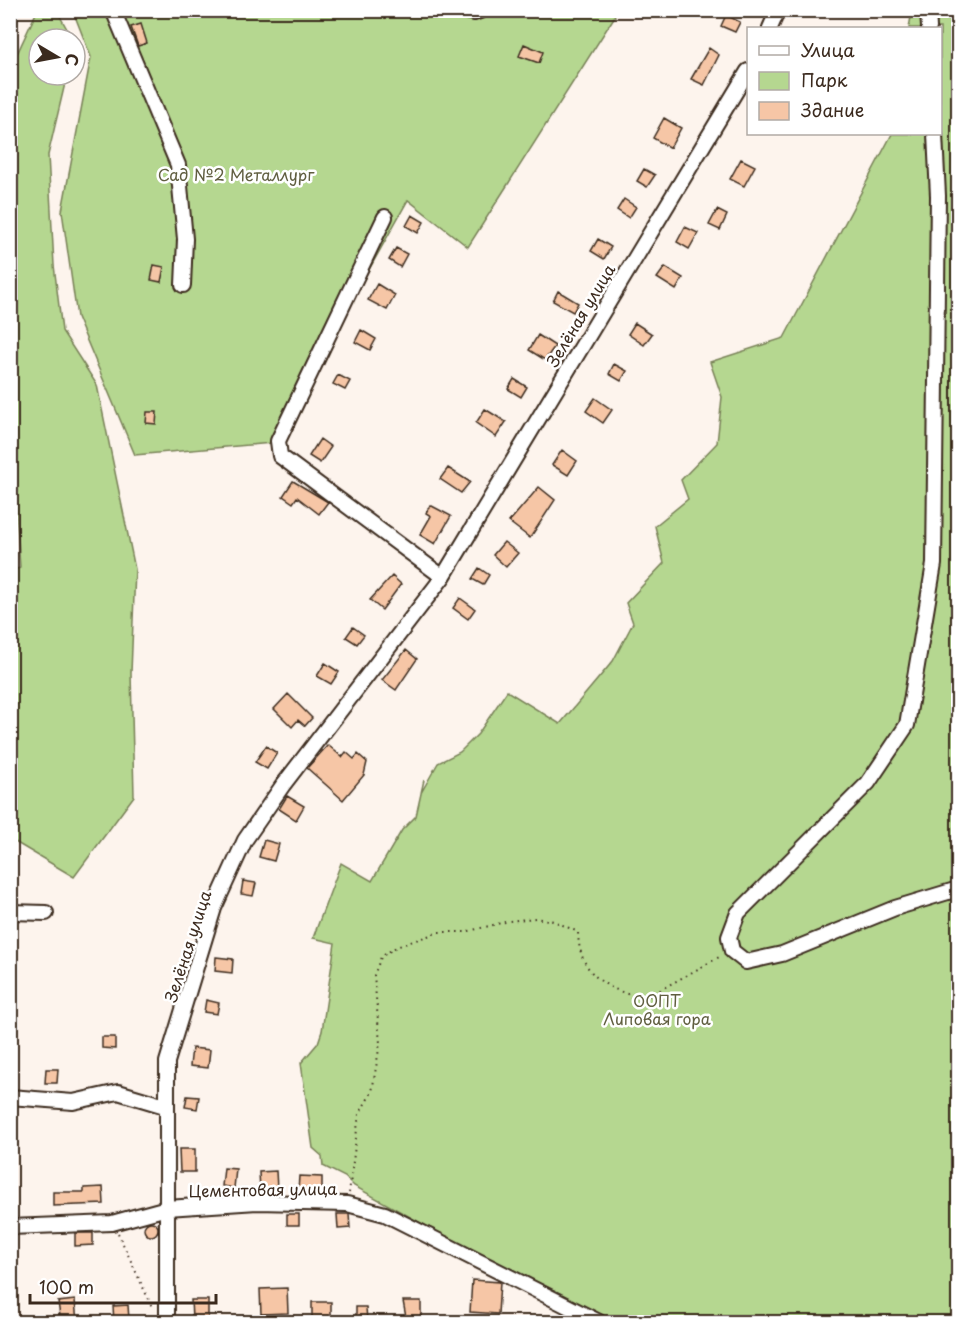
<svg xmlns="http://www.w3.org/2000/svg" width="969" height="1333" font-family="'Playpen Sans',sans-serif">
  <rect width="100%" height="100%" fill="#fdf4ed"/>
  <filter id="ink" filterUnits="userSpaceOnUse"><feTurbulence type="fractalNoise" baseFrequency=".0167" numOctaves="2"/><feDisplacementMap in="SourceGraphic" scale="12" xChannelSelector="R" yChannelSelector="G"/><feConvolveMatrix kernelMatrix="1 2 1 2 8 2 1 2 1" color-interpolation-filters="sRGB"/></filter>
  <g filter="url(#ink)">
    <path fill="#b5d790" stroke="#788057" stroke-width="1.5" d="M611,10L615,16L468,247L408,200L272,443L135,455L77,317L62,211L91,57L73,11Z
      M37,11H57L72,38L39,39V75H67L48,155L54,265L62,331L97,385L135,569L131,673L134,796L74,877L10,839V571L20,568L14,476L10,464V69Z
      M912,11H958V1322H600L354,1186L345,1177L323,1166L322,1156L313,1148L301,1063L318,1043L322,1031L335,943L313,938L341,863L372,881L402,830L416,816L424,780L421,793L438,763L460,752L478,734L507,691L560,724L613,661L633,623L626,603L664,563L655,526L688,499L681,480L717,443L722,397L710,362L784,338L892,134H940V28H909Z"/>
    <path fill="#f6c6a6" stroke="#3b2a1e" stroke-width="1.5" d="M726,15L740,22L735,32L721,26Z
      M141,24L147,43L138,46L131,27Z
      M524,44L543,52L539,63L519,56Z
      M709,48L719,55L704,85L691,79Z
      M664,118L681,128L670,148L653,138Z
      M741,159L755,166L744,186L730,179Z
      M644,169L655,175L647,187L637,181Z
      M624,199L636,207L629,218L617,210Z
      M717,210L727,215L720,230L709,225Z
      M412,215L424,222L418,233L406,226Z
      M685,227L698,233L689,249L677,242Z
      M598,239L611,247L604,259L591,251Z
      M396,248L407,254L400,267L389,260Z
      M154,265L164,267L161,282L151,280Z
      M665,267L683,278L676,290L657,278Z
      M377,284L395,295L387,310L368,300Z
      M558,291L578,303L573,312L553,301Z
      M635,323L652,334L644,345L628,334Z
      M361,330L376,339L370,350L355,342Z
      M538,335L555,346L545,360L529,350Z
      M614,364L627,371L621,381L609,374Z
      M338,375L350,381L345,390L333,384Z
      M514,379L527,387L521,397L508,389Z
      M595,398L612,410L603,423L586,411Z
      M485,409L506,422L496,437L476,423Z
      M147,412H157L156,424L146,423Z
      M320,439L331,447L320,463L309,456Z
      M562,450L577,461L568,475L552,465Z
      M448,468L470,482L461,493L440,479Z
      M293,481L328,502L319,514L297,497L293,503L283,496Z
      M539,487L555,500L530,538L509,522Z
      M430,505L451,516L435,544L420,535L431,516L426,513Z
      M504,542L518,553L506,567L493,555Z
      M479,568L489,575L483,585L472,579Z
      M392,576L401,584L382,610L370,600Z
      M460,598L475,609L468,619L453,608Z
      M353,627L364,635L357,644L346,637Z
      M406,650L417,659L396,690L382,680Z
      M325,663L339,672L331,684L317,676Z
      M288,694L312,718L305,726L298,720L292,727L274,709Z
      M328,745L342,757L346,752L354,759L358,754L367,762L364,775L343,800L307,768Z
      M266,746L277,753L267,769L255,762Z
      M287,796L304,806L296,820L279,809Z
      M264,840L279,844L274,861L259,857Z
      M243,881L256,883L253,896L241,894Z
      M216,957L233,959L232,973L215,971Z
      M206,1000L219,1003L217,1014L204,1012Z
      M102,1037H115V1049L102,1048Z
      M192,1048L210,1050L208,1068L190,1066Z
      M46,1069H58L57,1083H45Z
      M187,1096L199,1097L197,1109L185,1107Z
      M179,1149H195V1172H180Z
      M224,1168L236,1169L234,1188L222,1186Z
      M276,1171L277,1189L260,1190L259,1172Z
      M299,1176L322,1177V1191H298Z
      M103,1187L104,1204L53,1206V1192H84V1188Z
      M287,1214H299V1225H287Z
      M337,1214H349L350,1228L338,1229Z
      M144 1229a7 7 0 1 1 14 0a7 7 0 1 1-14 0Z
      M75,1233H93V1245L75,1246Z
      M472,1280L500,1282L498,1314L470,1312Z
      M287,1288L288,1313L261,1314L260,1289Z
      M75,1300L77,1323H61L58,1302Z
      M191,1300H208V1318H192Z
      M403,1301H421V1323H407Z
      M312,1302H331V1322H312Z
      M128,1305L129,1320L114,1322L113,1306Z
      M356,1307H366L367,1321H356Z"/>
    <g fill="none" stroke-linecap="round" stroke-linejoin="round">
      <defs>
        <path id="minor" d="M113,10L178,165L185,239L183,285
          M460,10L474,13L482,10
          M928,10L929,28
          M770,28L778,10
          M935,134L938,196L934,564L907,725L868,783L738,913L729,937L732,951L746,962L782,954L895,908L958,889
          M385,217L278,441L280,456L443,577
          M10,912L46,913
          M10,1097L73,1102L118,1092L165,1106
          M10,1227L112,1223L167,1208L257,1202L347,1204L385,1214L599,1322
          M167,1322V1062L214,908L245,840L283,785L443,577L748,71"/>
      </defs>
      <use href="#minor" stroke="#3b2a1e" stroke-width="18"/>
      <path stroke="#3b2a1e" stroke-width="2" stroke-dasharray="1.5 4.5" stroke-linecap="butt" d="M951,207L958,212
        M349,1193L359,1114L372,1092L380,1043L374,975L381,957L396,947L439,932H465L509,921L535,918L554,921L578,932C579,975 606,989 644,999L721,956
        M118,1233L153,1309"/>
      <use href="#minor" stroke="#fff" stroke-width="14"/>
    </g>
  </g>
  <g text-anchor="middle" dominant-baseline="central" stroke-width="5" stroke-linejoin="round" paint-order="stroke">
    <g font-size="16" fill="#605e40" stroke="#fff">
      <text x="236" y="174">Сад №2 Металлург</text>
      <text x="657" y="1000">ООПТ<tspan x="657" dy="18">Липовая гора</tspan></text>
    </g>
    <g font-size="16" fill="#3b2a1e" stroke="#fff">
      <text transform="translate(580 315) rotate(-59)">Зелёная улица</text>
      <text transform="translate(187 946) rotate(-72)">Зелёная улица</text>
      <text transform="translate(263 1189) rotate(-1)">Цементовая улица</text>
    </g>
  </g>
  <rect width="969" height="1333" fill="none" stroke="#fff" stroke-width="36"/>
  <rect x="18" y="18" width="933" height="1297" fill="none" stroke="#3b2a1e" stroke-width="2" filter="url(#ink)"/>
  <rect x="747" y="27" width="195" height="108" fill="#ffffff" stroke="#b1aaa5" stroke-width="1.5"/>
  <rect x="759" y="46" width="30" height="9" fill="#ffffff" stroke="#b1aaa5" stroke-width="1.5"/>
  <text x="801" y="57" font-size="18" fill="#3b2a1e">Улица</text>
  <rect x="759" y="72" width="30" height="18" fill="#b5d790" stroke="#b1aaa5" stroke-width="1.5"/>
  <text x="801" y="87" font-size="18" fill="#3b2a1e">Парк</text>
  <rect x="759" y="102" width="30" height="18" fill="#f6c6a6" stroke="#b1aaa5" stroke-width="1.5"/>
  <text x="801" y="117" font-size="18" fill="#3b2a1e">Здание</text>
  <g transform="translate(57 57) rotate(100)"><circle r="28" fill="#ffffff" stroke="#b1aaa5" stroke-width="1.5"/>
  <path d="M0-4.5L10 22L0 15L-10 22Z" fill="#3b2a1e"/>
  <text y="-9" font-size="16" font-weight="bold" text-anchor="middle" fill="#3b2a1e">С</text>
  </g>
  <path d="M30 1294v9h186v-9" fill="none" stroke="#3b2a1e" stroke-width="3"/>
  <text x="39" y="1294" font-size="18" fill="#3b2a1e" stroke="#ffffff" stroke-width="4.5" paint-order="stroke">100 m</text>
</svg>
